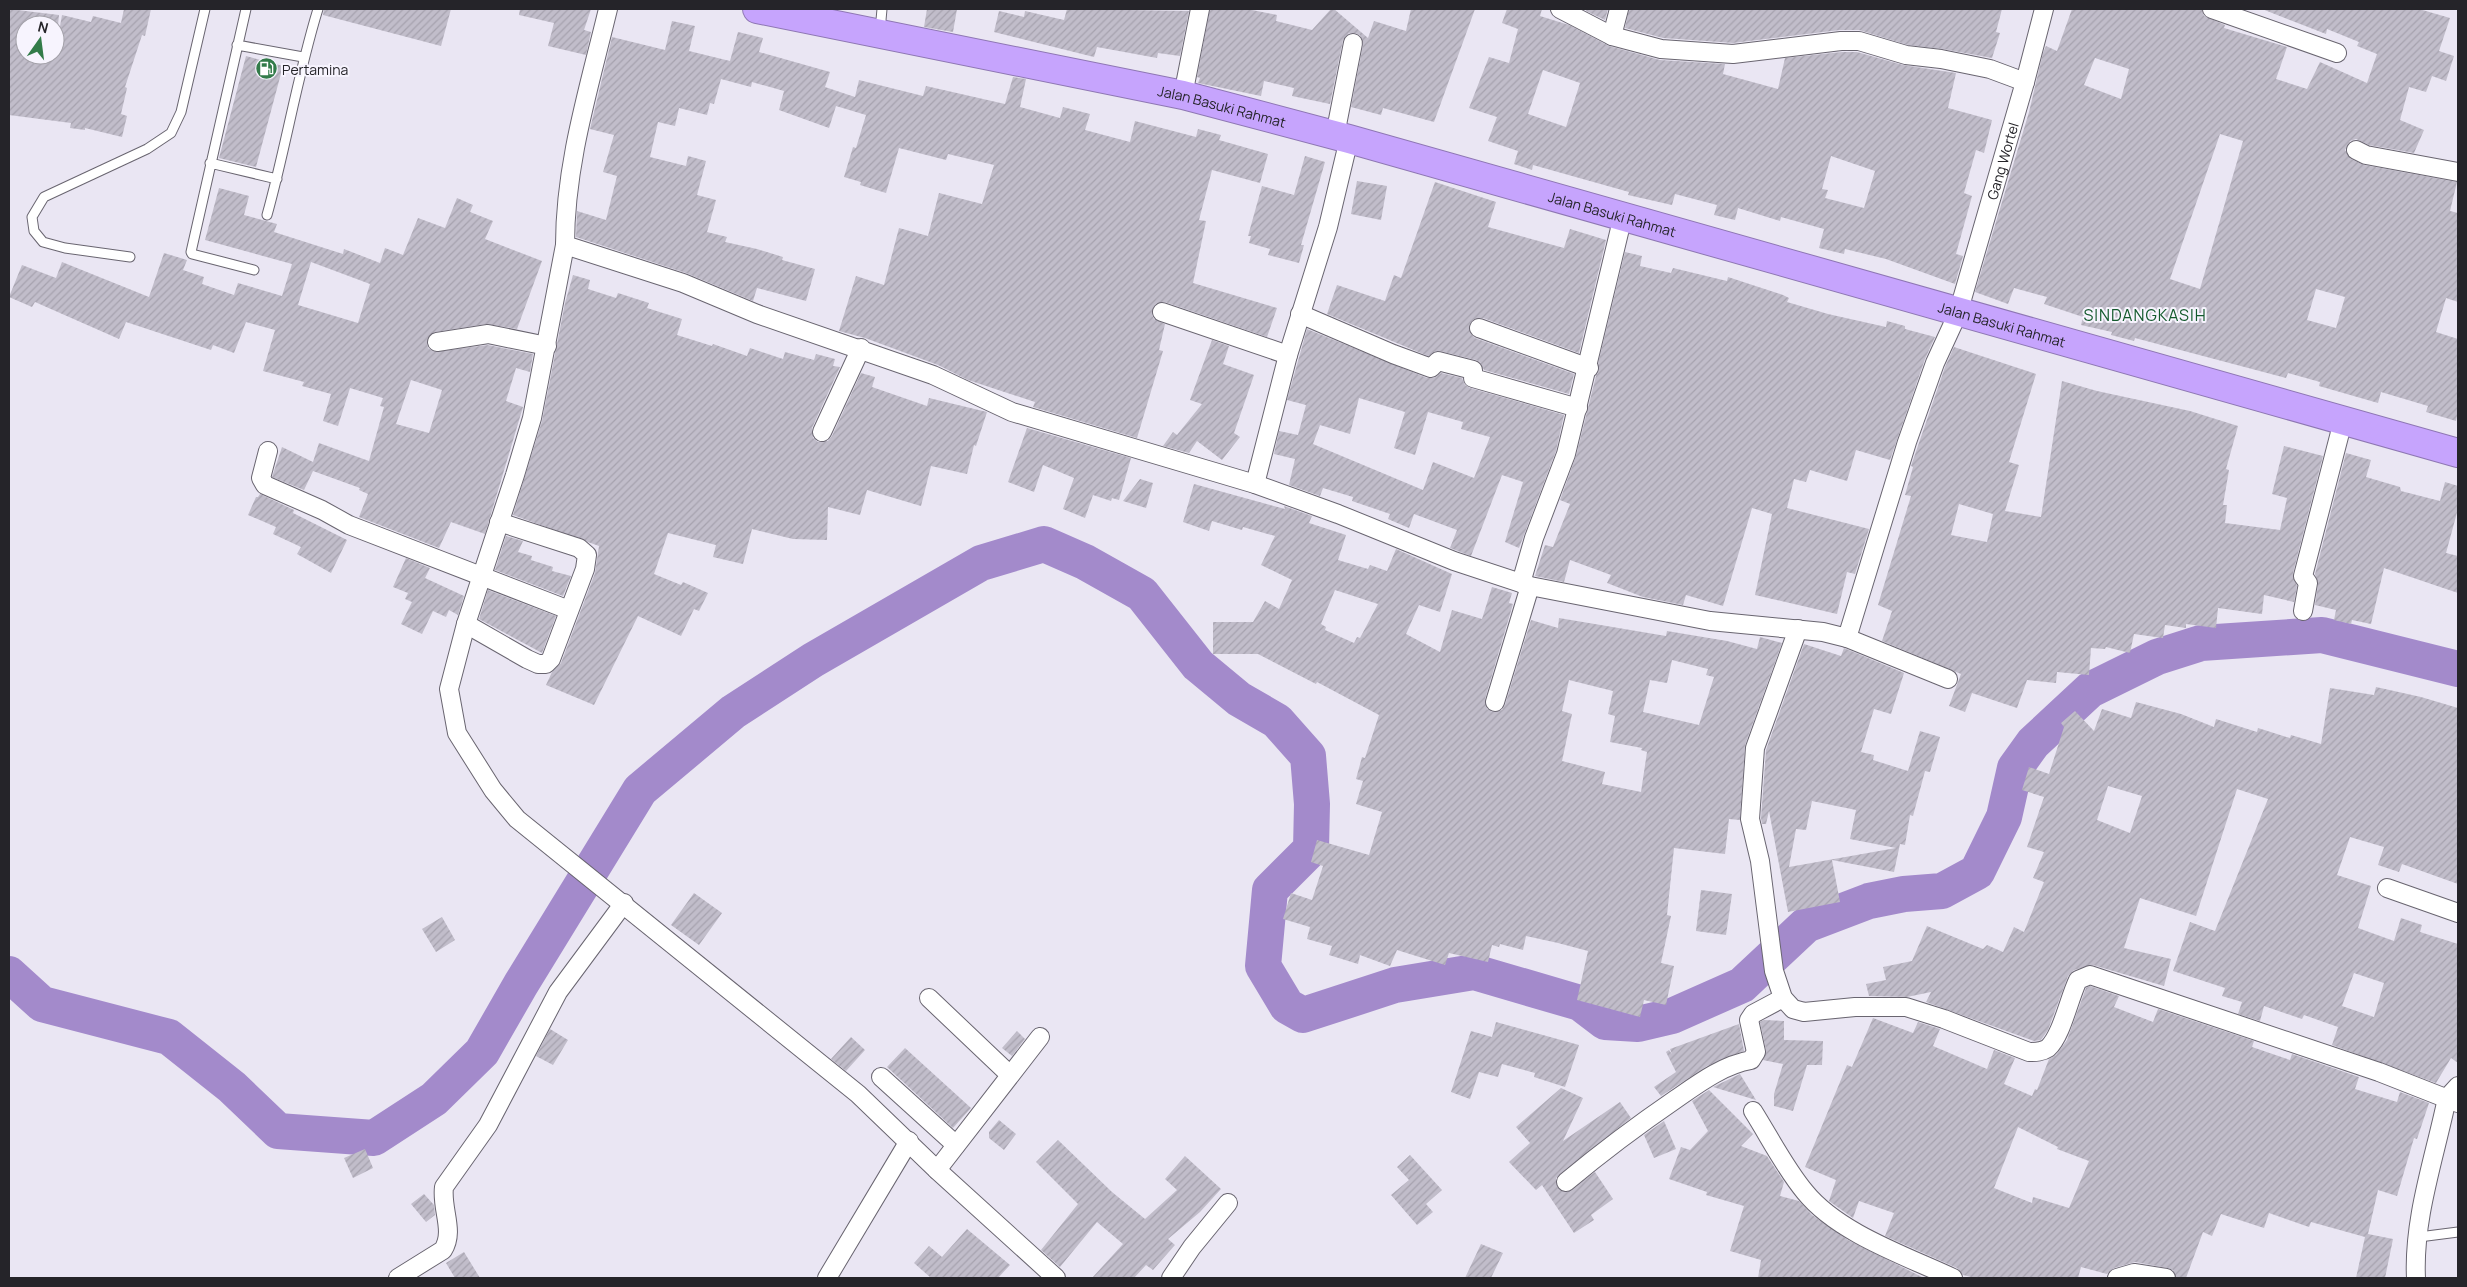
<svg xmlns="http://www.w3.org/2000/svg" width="2467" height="1287" font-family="Manrope,sans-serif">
  <defs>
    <pattern id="building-hatch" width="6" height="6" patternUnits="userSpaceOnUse" patternTransform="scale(1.25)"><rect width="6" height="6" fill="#c1bdca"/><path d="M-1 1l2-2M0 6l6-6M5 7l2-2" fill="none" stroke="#a6a2ae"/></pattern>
  </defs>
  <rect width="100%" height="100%" fill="#eae6f3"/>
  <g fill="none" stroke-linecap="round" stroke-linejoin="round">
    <path stroke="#a38acb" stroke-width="36" d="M9,974L42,1004L169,1037L232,1087L278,1131L374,1138L434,1099L482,1052L521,984L640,790L733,712L813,660L981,563L1044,544L1085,562L1142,594L1198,665L1239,699L1277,721L1308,756L1312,804L1311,849L1270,890L1263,966L1287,1006L1303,1015L1395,985L1474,972L1580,1003L1605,1022L1638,1024L1672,1016L1742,985L1806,925L1869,901L1904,894L1942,891L1977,872L2004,817L2015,768L2033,743L2090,690L2157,657L2201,643L2322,635L2458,669"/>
  </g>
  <path fill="url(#building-hatch)" fill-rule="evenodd" d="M9,9L59,15L58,25H25V55H55L62,15L91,22L93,16L121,23L124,9H151L145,36L142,35L125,87L127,88L121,114L127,116L122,137L85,128V130L70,128L71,123L9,115Z
    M324,9H451L441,46L323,15Z
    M520,9H591L584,30L591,32L586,55L548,46L554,23L519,15Z
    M927,9H957L953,32L924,27Z
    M1067,9L1189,11L1180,56L1158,53L1157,58L1097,47L1094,57L994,32L999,11L1024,17L1025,11L1064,20Z
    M1210,9H1247L1277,15L1276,21L1312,30L1331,9H1334L1368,38L1374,21L1406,31L1411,9H1475L1434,122L1383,108L1381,115L1351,107L1363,45L1360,35L1355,33H1349L1343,40L1330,104L1292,96L1294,88L1264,81L1261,96L1198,83L1200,78L1197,77Z
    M1507,9H1542L1540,16L1569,25L1609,46L1660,60L1725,64L1723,74L1778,89L1785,58L1842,52H1857L1903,65L1956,73L1948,108L1992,120L1984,153L1976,150L1964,193L1972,196L1956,254L1963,256L1955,284L1886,259L1845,249L1844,254L1819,248L1824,229L1781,217L1780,221L1738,208L1735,220L1714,215L1717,205L1675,194L1672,205L1628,195L1629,192L1533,165L1532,170L1514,164L1518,151L1488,141L1497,117L1469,108L1489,57L1509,63L1518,29L1502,23ZM1543,70L1580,83L1566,127L1528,114ZM1831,156L1875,171L1864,208L1825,198L1828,190L1822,189Z
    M1587,9H1608L1605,20L1586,11Z
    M1629,9H2002L1996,32L2000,33L1992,58L1943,49L1908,45L1859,30H1840L1733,43L1663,38L1625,28Z
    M2072,9H2202L2204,16L2225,25L2224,28L2287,47L2276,79L2307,89L2320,62L2367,83L2377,54L2357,46L2359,42L2327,29L2326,34L2262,9H2419L2450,18L2439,51L2454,56L2446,81L2432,76L2426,92L2409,87L2400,120L2424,130L2414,153L2369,145L2356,139L2350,141L2345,150L2351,159L2364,165L2457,182L2450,211L2458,213V302L2446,298L2436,332L2458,339V411L2456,421L2426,412L2428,406L2381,392L2378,403L2319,386L2320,382L2288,373L2286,378L2135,338L2134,341L2111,335L2112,332L2081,325L2083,317L2044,304L2047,297L2014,288L2008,304L1975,292L2029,112L2043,53L2046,46L2057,51ZM2095,58L2129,69L2121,99L2084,85ZM2220,134L2243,141L2200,289L2170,279ZM2316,289L2345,297L2336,328L2307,320Z
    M672,21L695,26L689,51L730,61L738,32L763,38L759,52L830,72L825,87L855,97L859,80L923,96L926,86L1005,104L1013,77L1026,79L1020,107L1060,118L1063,107L1090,114L1085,130L1130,142L1135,121L1196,137L1198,129L1221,135L1219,140L1268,154L1260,183L1212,170L1199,220L1206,221L1193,283L1277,308L1267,337L1165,302L1155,304L1152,315L1154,319L1165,324L1159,350L1163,351L1137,438L1033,407L1035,402L968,380L938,365L865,338L839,331L856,276L884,285L899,228L928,236L939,193L982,204L994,165L948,154L946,160L899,148L886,193L860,185L861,182L844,177L853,147L856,148L866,115L836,106L829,128L779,110L784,91L752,82L751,87L721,79L714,104L710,103L707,115L679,108L675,126L658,122L650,157L686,166L688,156L706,161L697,195L716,200L707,232L727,237L725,242L757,249L783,257L782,260L815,269L806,301L757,288L753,301L686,273L576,237L577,211L606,220L617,176L603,172L614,135L590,129L612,37L665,50Z
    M246,56L283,66L256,167L219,158Z
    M1305,156L1325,162L1301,245H1304L1299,263L1268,255L1270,249L1249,243L1251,236H1248L1262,186L1294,195Z
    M1357,181L1387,186L1381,220L1351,214Z
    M1435,182L1496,202L1488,227L1564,248L1570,229L1606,240L1579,353L1483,318L1473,320L1469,325L1471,334L1475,338L1574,374L1569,394L1484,370L1480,362L1476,360L1440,351H1435L1428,356L1327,314L1337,285L1385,301L1394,275L1401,278Z
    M219,188L249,196L244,215L277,224L274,232L343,254L344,249L380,263L385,248L403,255L418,218L445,228L457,198L473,205L470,212L493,221L485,239L542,261L517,329L486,324L435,332L427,339L428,348L434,352L488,345L533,354L530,372L516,368L506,401L523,407L485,534L451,522L439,548L359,517L368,494L359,490L360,488L313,471L304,490L272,477L282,447L313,462L319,443L369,461L384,407L380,406L383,398L350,388L338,426L323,421L331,394L302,386L304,382L263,371L275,330L246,322L234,353L213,345L211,350L126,322L119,339L35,302L32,307L9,297L22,265L56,278L62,262L149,297L164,253L187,260L183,270L204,277L202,284L234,295L238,283L282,296L292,264L205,240ZM311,262L370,284L358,323L298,305ZM411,380L442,390L429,433L396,424Z
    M1625,252L1642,256L1640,266L1671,273L1673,268L1727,281L1728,277L1783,295L1789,298L1787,302L1828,314L1886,327L1887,321L1905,326V329L1935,337L1925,359L1890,460L1856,450L1847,481L1810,470L1806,482L1794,479L1787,508L1869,529L1855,574L1847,572L1837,614L1755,595L1772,514L1752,508L1723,606L1686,595L1683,605L1643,597L1607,583L1611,575L1570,560L1564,582L1535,576L1545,545L1553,547L1570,504L1560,500L1576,456L1596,376L1599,371L1598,364Z
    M573,275L590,280L588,289L616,298L618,293L649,303L647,308L682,319L677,335L712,346L713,344L747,356L750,348L783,359L785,352L814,360L816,354L835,359L833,366L840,367L812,428L813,438L818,442L828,441L832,436L861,373L875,377L872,387L927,406L929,398L987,412L976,446L974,445L967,474L931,466L921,506L867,490L860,515L828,507L827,540L793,539L752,529L743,564L713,557L716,545L668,533L654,574L681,585L683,582L708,593L699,611L694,609L681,636L638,616L594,705L546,685L552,672L561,663L595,573L599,546L513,515L542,421L565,303Z
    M1307,329L1427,378H1434L1441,373L1462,378L1465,385L1470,388L1564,415L1556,451L1519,548L1505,542L1523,482L1502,475L1471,556L1450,548L1457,530L1414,514L1409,528L1388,519L1390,514L1352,501L1353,497L1323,488L1320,496L1289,485L1295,459L1274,454L1279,431L1298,435L1306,405L1287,400ZM1359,398L1405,412L1394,448L1415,455L1428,412L1463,422L1461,429L1490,437L1474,478L1433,462L1423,490L1313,444L1320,425L1350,434Z
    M1212,340L1229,346L1223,364L1254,375L1234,433L1240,437L1222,460L1197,441L1189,453L1163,446L1173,432L1177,435L1202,404L1190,400Z
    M1954,347L2036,374L2009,462L2019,465L2005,511L2041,517L2062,381L2097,391L2190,411L2238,426L2226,469L2229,470L2223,505H2227L2225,523L2280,530L2287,498L2272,494L2284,446L2323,456L2293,573L2297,586L2294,602L2264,595L2262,614L2218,608L2216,628L2186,624V628L2165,625L2163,638L2134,634L2130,653L2106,647L2105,649L2091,648L2089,675L2057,672L2056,683L2027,680L2017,708L1972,693L1965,712L1949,706L1961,674L1882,641L1892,611L1878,605L1911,496L1905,495L1913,467L1911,466L1945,367ZM1959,504L1993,514L1987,542L1951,535Z
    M1027,428L1131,458L1119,500L1112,498L1111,501L1093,495L1085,518L1063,509L1074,478L1043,465L1034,492L1008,482Z
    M2346,453L2371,460L2366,477L2400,487L2401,491L2440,501L2445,482L2458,486V509L2446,553L2458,556V593L2384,568L2371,624L2352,620L2351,624L2334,620L2336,610L2315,605L2318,584L2315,574Z
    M1140,479L1153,483L1146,508L1123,501Z
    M1194,484L1285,509L1284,506L1312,516L1309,523L1346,535L1338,560L1368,569L1370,565L1387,571L1396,549L1452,574L1440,612L1419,605L1406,634L1440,652L1452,610L1482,619L1492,587L1512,593L1509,603L1513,604L1485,699L1487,709L1492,712L1502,710L1505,705L1531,620L1558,628L1559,618L1666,636L1667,631L1727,641L1757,649L1760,637L1782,643L1745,745L1740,820L1729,819L1725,854L1674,848L1667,915L1671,916L1661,963L1674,966L1666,1005L1644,1000L1640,1017L1577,1000L1588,951L1558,943L1526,936L1523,950L1500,944L1499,947L1492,945L1488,962L1449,953L1445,965L1397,950L1390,966L1360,955L1358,964L1329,955L1332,946L1307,939L1310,927L1283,919L1291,893L1312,900L1323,866L1311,862L1317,840L1369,855L1382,812L1356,804L1363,781L1356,779L1362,757L1365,758L1379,715L1317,682L1316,684L1258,654H1213V622H1253L1265,601L1279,609L1292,580L1261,565L1275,536L1243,527L1242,530L1212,521L1209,531L1183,522ZM1335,590L1378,604L1360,638L1357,637L1354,643L1325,630L1326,627L1321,624ZM1672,660L1708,669L1706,675L1714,677L1699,725L1643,712L1650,680L1667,683ZM1569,680L1613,691L1608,714L1615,716L1610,742L1642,748L1641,750L1647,752L1641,792L1602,784L1605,772L1562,761L1572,714L1562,711Z
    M260,494L294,510L293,513L347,540L331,573L297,554L301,547L273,534L276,527L248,515L256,497H258Z
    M506,536L523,541L518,552L532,556L531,560L553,567L552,571L571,576L563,596L495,570Z
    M406,558L430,568L425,578L464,596L458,615L449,610L446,617L433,611L422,634L401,624L412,602L405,599L408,593L393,587Z
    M488,590L556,616L542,653L479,619Z
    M1804,644L1841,656L1844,648L1904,673L1891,714L1874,709L1861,752L1874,755L1873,760L1908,771L1920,731L1940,737L1930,772L1925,771L1913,816L1910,815L1905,845L1900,844L1894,872L1832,860L1840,902L1788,912L1769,811L1766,824H1762L1761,818L1766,750ZM1812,801L1856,810L1850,839L1896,848L1789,867L1796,829L1806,830Z
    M2376,687L2421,697L2458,708V884L2402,864L2399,872L2378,865L2384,847L2350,837L2337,875L2371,886L2358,928L2394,941L2401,918L2422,925L2420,932L2458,944V1063L2451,1058L2436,1083L2332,1045L2338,1027L2304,1015L2302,1019L2264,1006L2260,1021L2238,1014L2242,1002L2222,996L2225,988L2173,971L2190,922L2215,931L2268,799L2237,789L2196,916L2140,898L2124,948L2171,959L2164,986L2093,965L2074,970L2068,976L2048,1030L2041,1040L2034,1041L1926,1002L1931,992L1907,997L1869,996L1866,984L1886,980L1883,967L1912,961L1927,926L1983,949L1987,945L2003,952L2014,927L2024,932L2044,882L2033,878L2044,852L2027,847L2044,797L2022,790L2029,767L2049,774L2064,727L2061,723L2075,711L2094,731L2102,709L2131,718L2136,702L2181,714L2214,727L2216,719L2257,732L2258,728L2290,738L2291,735L2321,744L2330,688L2374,695ZM2108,786L2142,796L2130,833L2097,820ZM2354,973L2384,983L2374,1017L2342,1006Z
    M1701,890L1732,894L1726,935L1696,931Z
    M694,893L722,913L699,945L671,925Z
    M442,917L455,940L436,952L422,929Z
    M2090,986L2119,996L2114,1007L2153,1022L2158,1009L2254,1041L2252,1047L2290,1060L2292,1054L2359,1077L2355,1089L2397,1102L2400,1092L2429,1103L2417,1139L2414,1138L2397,1196L2378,1190L2368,1234L2393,1239L2385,1278H2356L2365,1237L2311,1222L2309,1227L2269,1213L2264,1228L2221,1214L2212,1236L2203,1232L2186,1278H2176L2173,1270L2168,1268L2135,1262L2114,1268L2107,1274L2081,1267L2078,1278H1975L1963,1275L1957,1268L1885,1236L1894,1213L1859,1201L1853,1218L1829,1201L1836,1180L1805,1167L1847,1065L1852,1067L1873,1018L1913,1033L1918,1022L1940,1029L1933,1046L1987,1069L1994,1050L2015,1058L2004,1084L2032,1096L2035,1089L2037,1090L2049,1059L2056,1055L2067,1040L2086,988ZM2018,1127L2058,1147L2057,1149L2089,1161L2069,1208L2033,1197L2032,1203L1994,1188Z
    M1764,1020L1784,1021V1040L1823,1041L1822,1065H1807L1793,1111L1774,1106V1094L1783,1064L1763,1060L1766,1050L1760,1022Z
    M1496,1022L1579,1045L1565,1087L1534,1077L1535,1073L1502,1064L1498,1077L1479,1072L1470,1099L1451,1092L1471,1031L1492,1037Z
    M1739,1024L1744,1051L1707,1066L1661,1096L1654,1087L1676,1072L1666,1052L1669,1050L1672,1054L1670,1049Z
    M550,1029L568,1040L553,1065L536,1056Z
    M1017,1031L1025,1039L1012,1056L1002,1048Z
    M851,1037L865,1050L846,1071L831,1059Z
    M905,1048L971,1108L953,1128L887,1067Z
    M1740,1074L1756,1100L1713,1087Z
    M1561,1088L1583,1098L1563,1141L1620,1102L1631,1118L1556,1178L1558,1188L1567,1192L1595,1172L1613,1199L1591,1215L1594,1220L1574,1233L1542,1185L1536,1190L1509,1162L1530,1143L1516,1127Z
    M1709,1090L1753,1134L1741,1146L1767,1156L1784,1182L1780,1196L1799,1201L1812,1215L1848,1240L1924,1278H1758L1761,1260L1730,1251L1744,1206L1706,1195L1707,1192L1669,1179L1681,1147L1690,1150L1708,1131L1692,1101Z
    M999,1120L1016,1134L1004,1150L989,1138V1132Z
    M1664,1121L1676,1149L1654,1158L1644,1135Z
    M1058,1140L1112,1192L1145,1219L1177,1190L1165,1179L1185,1156L1221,1189L1200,1212L1168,1239L1175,1245L1153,1270L1146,1265L1134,1278H1092L1123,1244L1097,1222L1060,1267L1041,1250L1078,1204L1036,1162Z
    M365,1149L373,1168L353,1178L344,1158Z
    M1410,1155L1442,1190L1426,1204L1433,1212L1417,1225L1391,1195L1409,1180L1397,1167Z
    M424,1194L434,1205L435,1215L426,1222L411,1204Z
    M967,1229L1010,1265L998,1278H931L914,1263L929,1246L942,1257Z
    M1481,1244L1503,1253L1491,1278H1465Z
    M464,1252L480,1278H455L446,1263Z"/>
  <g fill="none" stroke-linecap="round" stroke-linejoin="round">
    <defs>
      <path id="lane" d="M246,9L191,252L192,254L254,270
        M880,31L882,9
        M237,45L303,57
        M210,163L277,179
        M267,215C286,147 297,77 318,9
        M130,257L65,248L43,242L34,231L32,217L44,197L147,149L171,133L181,112L205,9
        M2419,1237L2458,1232"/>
      <g id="street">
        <path id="s1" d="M608,9C589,88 565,164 565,245L683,283L757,314L933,375L1012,412L1255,484L1338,514L1454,561L1530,586L1710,621L1823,632L1847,638L1907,442L1935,363L1958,313L2025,82L2044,9"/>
        <path d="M1560,9L1612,36L1661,49L1733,54L1841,41H1859L1906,55L1941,59L1990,69L2025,82"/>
        <path d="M2212,9L2337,53"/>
        <path d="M1612,36L1619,9"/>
        <path d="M1183,95L1200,9"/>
        <path d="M1335,135L1353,43"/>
        <path d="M2356,150L2366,155L2458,172"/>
        <path d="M565,245L532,418L515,475L466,624L449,689L457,733L493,790L517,819L858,1094L937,1170L1056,1278"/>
        <path d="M1162,312L1288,355"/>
        <path d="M1300,314L1393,354L1431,368L1438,361L1473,370V378L1578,408"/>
        <path d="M1479,328L1589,368"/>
        <path d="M437,342L488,334L547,346"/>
        <path d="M822,432L861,348"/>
        <path d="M268,451L261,478L265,485L322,510L349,525L569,610"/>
        <path d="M1255,484L1288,355L1328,227L1349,139"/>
        <path d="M1521,583L1534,538L1566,454L1623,216"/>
        <path d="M2303,611L2308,583L2303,576L2343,421"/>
        <path d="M466,624L527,659L538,664H546L551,659L585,569L587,555L579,548L499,522"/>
        <path d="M1798,629L1755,748L1750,819L1760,861L1774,971L1783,998L1793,1009L1804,1012L1855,1007H1906L1944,1019L2029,1052C2036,1052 2042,1052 2048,1048C2062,1035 2069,998 2078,980L2090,975L2379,1072L2458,1103"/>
        <path d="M1847,638L1948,679"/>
        <path d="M1495,702L1530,586"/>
        <path d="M2387,888L2458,913"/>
        <path d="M929,998L1010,1075"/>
        <path d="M881,1077L956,1145"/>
        <path d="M1753,1111C1770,1138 1785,1168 1805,1192C1838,1233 1906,1256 1953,1278"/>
        <path d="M937,1170L1040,1037"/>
        <path d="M1566,1182C1602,1152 1638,1125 1676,1099C1699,1083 1723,1065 1751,1060L1756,1052L1749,1020L1753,1014L1783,998"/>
        <path d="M398,1278L443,1250C455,1231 441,1209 444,1187L488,1125L558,992L624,903"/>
        <path d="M827,1278L909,1141"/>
        <path d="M1171,1278L1192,1247L1228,1203"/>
        <path d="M2117,1278L2134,1273L2166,1278"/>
        <path d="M2416,1278C2413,1218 2435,1157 2447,1098L2458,1086"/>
      </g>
      <g id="highway">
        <path id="s2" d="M757,9L1183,95L1349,139L2458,453"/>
      </g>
    </defs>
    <use href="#lane" stroke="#696570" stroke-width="11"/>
    <use href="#street" stroke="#696570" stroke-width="20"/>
    <use href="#highway" stroke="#8e77b3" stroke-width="30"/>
    <use href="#lane" stroke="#fff" stroke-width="9"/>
    <use href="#street" stroke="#fff" stroke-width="18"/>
    <use href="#highway" stroke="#c6a4fd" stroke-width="28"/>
  </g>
  <defs>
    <symbol id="fuel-disc" viewBox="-11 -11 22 22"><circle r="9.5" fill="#327b49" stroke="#f7f4fe"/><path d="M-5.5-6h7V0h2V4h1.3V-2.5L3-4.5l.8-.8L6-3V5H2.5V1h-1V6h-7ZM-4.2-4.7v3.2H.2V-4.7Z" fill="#fff"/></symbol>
  </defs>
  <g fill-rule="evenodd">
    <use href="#fuel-disc" x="254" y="56" width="25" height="25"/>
  </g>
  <g text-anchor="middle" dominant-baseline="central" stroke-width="4" stroke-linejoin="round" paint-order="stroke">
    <g font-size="14" fill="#252429" stroke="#f7f4fe" text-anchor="start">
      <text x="282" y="69">Pertamina</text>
    </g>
    <g font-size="14" fill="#252429" stroke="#f7f4fe">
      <text stroke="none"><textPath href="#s2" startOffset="475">Jalan Basuki Rahmat</textPath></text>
      <text stroke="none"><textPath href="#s1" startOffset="2089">Gang Wortel</textPath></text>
      <text stroke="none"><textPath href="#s2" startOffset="880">Jalan Basuki Rahmat</textPath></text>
      <text stroke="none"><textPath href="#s2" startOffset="1285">Jalan Basuki Rahmat</textPath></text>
    </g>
    <g font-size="16" letter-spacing="1" fill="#135a2d" stroke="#f7f4fe">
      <text x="2145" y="315">SINDANGKASIH</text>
    </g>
  </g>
  <rect width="2467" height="1287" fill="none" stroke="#252429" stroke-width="20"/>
  <g transform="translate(40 40) rotate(14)"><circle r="24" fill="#f7f4fe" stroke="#a3a1a9"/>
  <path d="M0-4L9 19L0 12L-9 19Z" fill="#327b49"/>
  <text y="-8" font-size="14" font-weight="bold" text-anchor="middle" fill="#252429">N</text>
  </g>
</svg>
